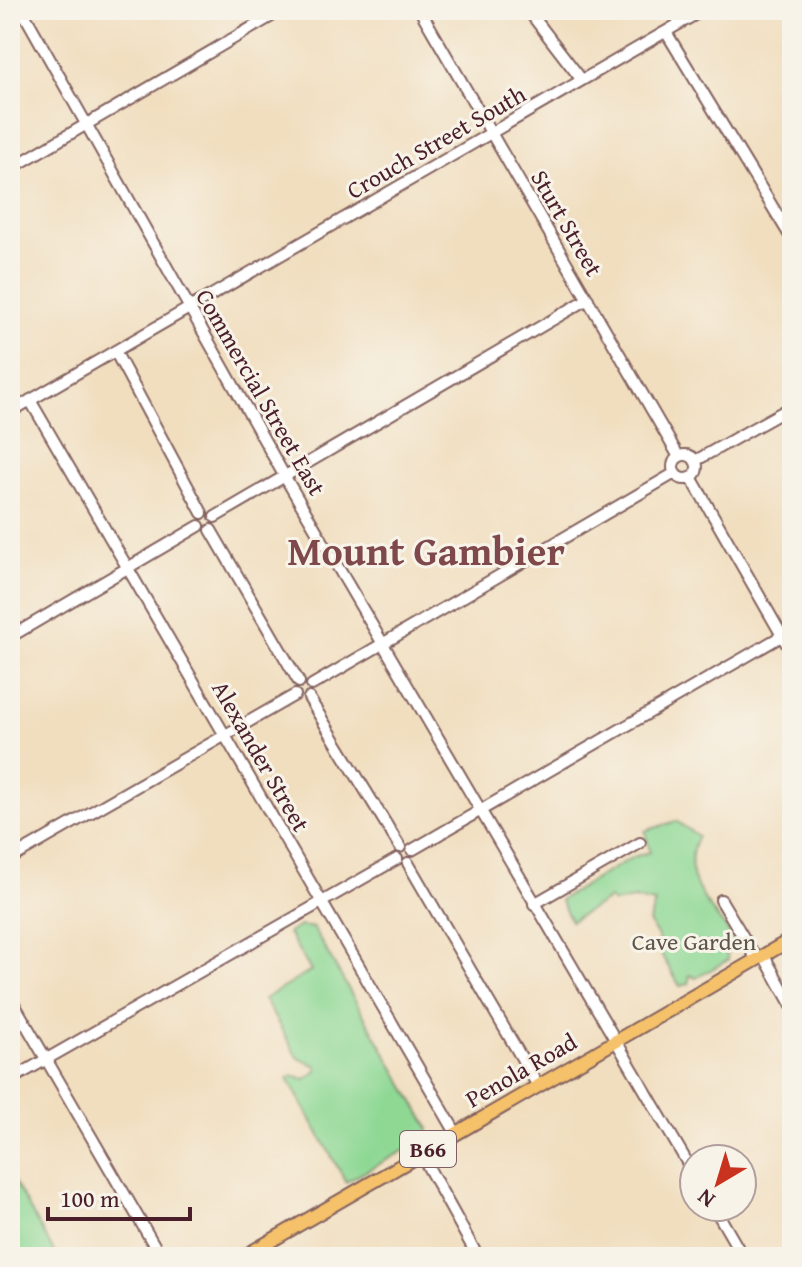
<svg xmlns="http://www.w3.org/2000/svg" width="802" height="1267" font-family="'Gentium Book Plus',serif">
  <rect width="100%" height="100%" fill="#f7f3e8"/>
  <filter id="ink" filterUnits="userSpaceOnUse"><feTurbulence type="fractalNoise" baseFrequency=".0125" numOctaves="2"/><feDisplacementMap in="SourceGraphic" scale="16" xChannelSelector="R" yChannelSelector="G"/><feConvolveMatrix kernelMatrix="1 2 1 2 8 2 1 2 1" color-interpolation-filters="sRGB"/></filter>
  <filter id="wash" filterUnits="userSpaceOnUse"><feTurbulence type="fractalNoise" baseFrequency=".006" numOctaves="4" result="noise"/><feDisplacementMap in="SourceGraphic" scale="32" xChannelSelector="R" yChannelSelector="G"/><feGaussianBlur stdDeviation="1.8" result="paint"/><feColorMatrix in="noise" values="0 0 0 0 0 0 0 0 0 0 0 0 0 0 0 0 0 1.4 0 .05"/><feComposite in="paint" operator="in"/></filter>
  <g filter="url(#wash)">
    <rect width="100%" height="100%" fill="#f1debf"/>
    <path fill="#8ed894" stroke="#6c7c60" stroke-width="2" d="M676,821L698,836C676,878 713,909 737,943L726,950L728,960L696,978L689,975V984L680,986L659,951L658,937L649,922L655,903L634,899L614,903L609,899L571,921L560,900L633,857L650,852L645,831Z
      M300,926L313,928L429,1128L427,1138L346,1182L288,1079L293,1076L306,1079L317,1071V1066L298,1058L264,999L311,971L288,933Z
      M10,1175L57,1257H10Z"/>
  </g>
  <g filter="url(#ink)">
    <g fill="none" stroke-linecap="round" stroke-linejoin="round">
      <defs>
        <path id="minor" d="M22,10L285,477L694,1174
          M420,10L679,457
          M528,10L581,79
          M666,32L792,239
          M10,169L282,10
          M115,351L202,513
          M30,400L456,1133
          M10,412L703,10
          M673 467a12 12 0 1 1 24 0a12 12 0 1 1-24 0Z
          M695,461L786,410
          M691,477L792,653
          M215,517L588,299
          M211,530L299,682
          M10,637L199,526
          M312,685L675,473
          M309,698L400,847
          M412,850L792,630
          M10,859L295,695
          M408,863L538,1086
          M721,900L757,960
          M534,904L640,843
          M764,956L792,1006
          M10,997L161,1257
          M10,1080L397,859
          M421,1154L478,1257
          M714,1207L743,1257"/>
        <path id="major" d="M243,1257L792,939"/>
      </defs>
      <use href="#minor" stroke="#84625f" stroke-width="14"/>
      <use href="#major" stroke="#84625f" stroke-width="16"/>
      <use href="#minor" stroke="#fff" stroke-width="10"/>
      <use href="#major" stroke="#f5c16b" stroke-width="12"/>
    </g>
  </g>
  <g text-anchor="middle" dominant-baseline="central" stroke-width="6" stroke-linejoin="round" paint-order="stroke">
    <rect fill="#f7f3e8" stroke="#7e5f64" stroke-width="2" x="400" y="1131" width="56" height="36" rx="6"/>
    <g font-size="22" font-weight="bold" fill="#4a1f2b">
      <text x="428" y="1149">B66</text>
    </g>
    <g font-size="24" fill="#4a1f2b" stroke="#f7f3e8">
      <text transform="translate(436 142) rotate(-30)">Crouch Street South</text>
      <text transform="translate(567 223) rotate(60)">Sturt Street</text>
      <text transform="translate(261 392) rotate(60)">Commercial Street East</text>
      <text transform="translate(261 756) rotate(60)">Alexander Street</text>
      <text transform="translate(521 1070) rotate(-30)">Penola Road</text>
    </g>
    <g font-size="24" fill="#5e564a" stroke="#f7f3e8">
      <text x="694" y="941">Cave Garden</text>
    </g>
    <g font-size="40" font-weight="bold" fill="#7f484b" stroke="#f7f3e8">
      <text x="426" y="550">Mount Gambier</text>
    </g>
  </g>
  <rect width="802" height="1267" fill="none" stroke="#f7f3e8" stroke-width="40"/>
  <g transform="translate(718 1183) rotate(218)"><circle r="38" fill="#f7f3e8" stroke="#b29e9c" stroke-width="2"/>
  <path d="M0-6L14 30L0 20L-14 30Z" fill="#c8321e"/>
  <text y="-12" font-size="22" font-weight="bold" text-anchor="middle" fill="#4a1f2b">N</text>
  </g>
  <path d="M48 1207v12h142v-12" fill="none" stroke="#4a1f2b" stroke-width="4"/>
  <text x="60" y="1207" font-size="24" fill="#4a1f2b" stroke="#f7f3e8" stroke-width="6" paint-order="stroke">100 m</text>
</svg>
